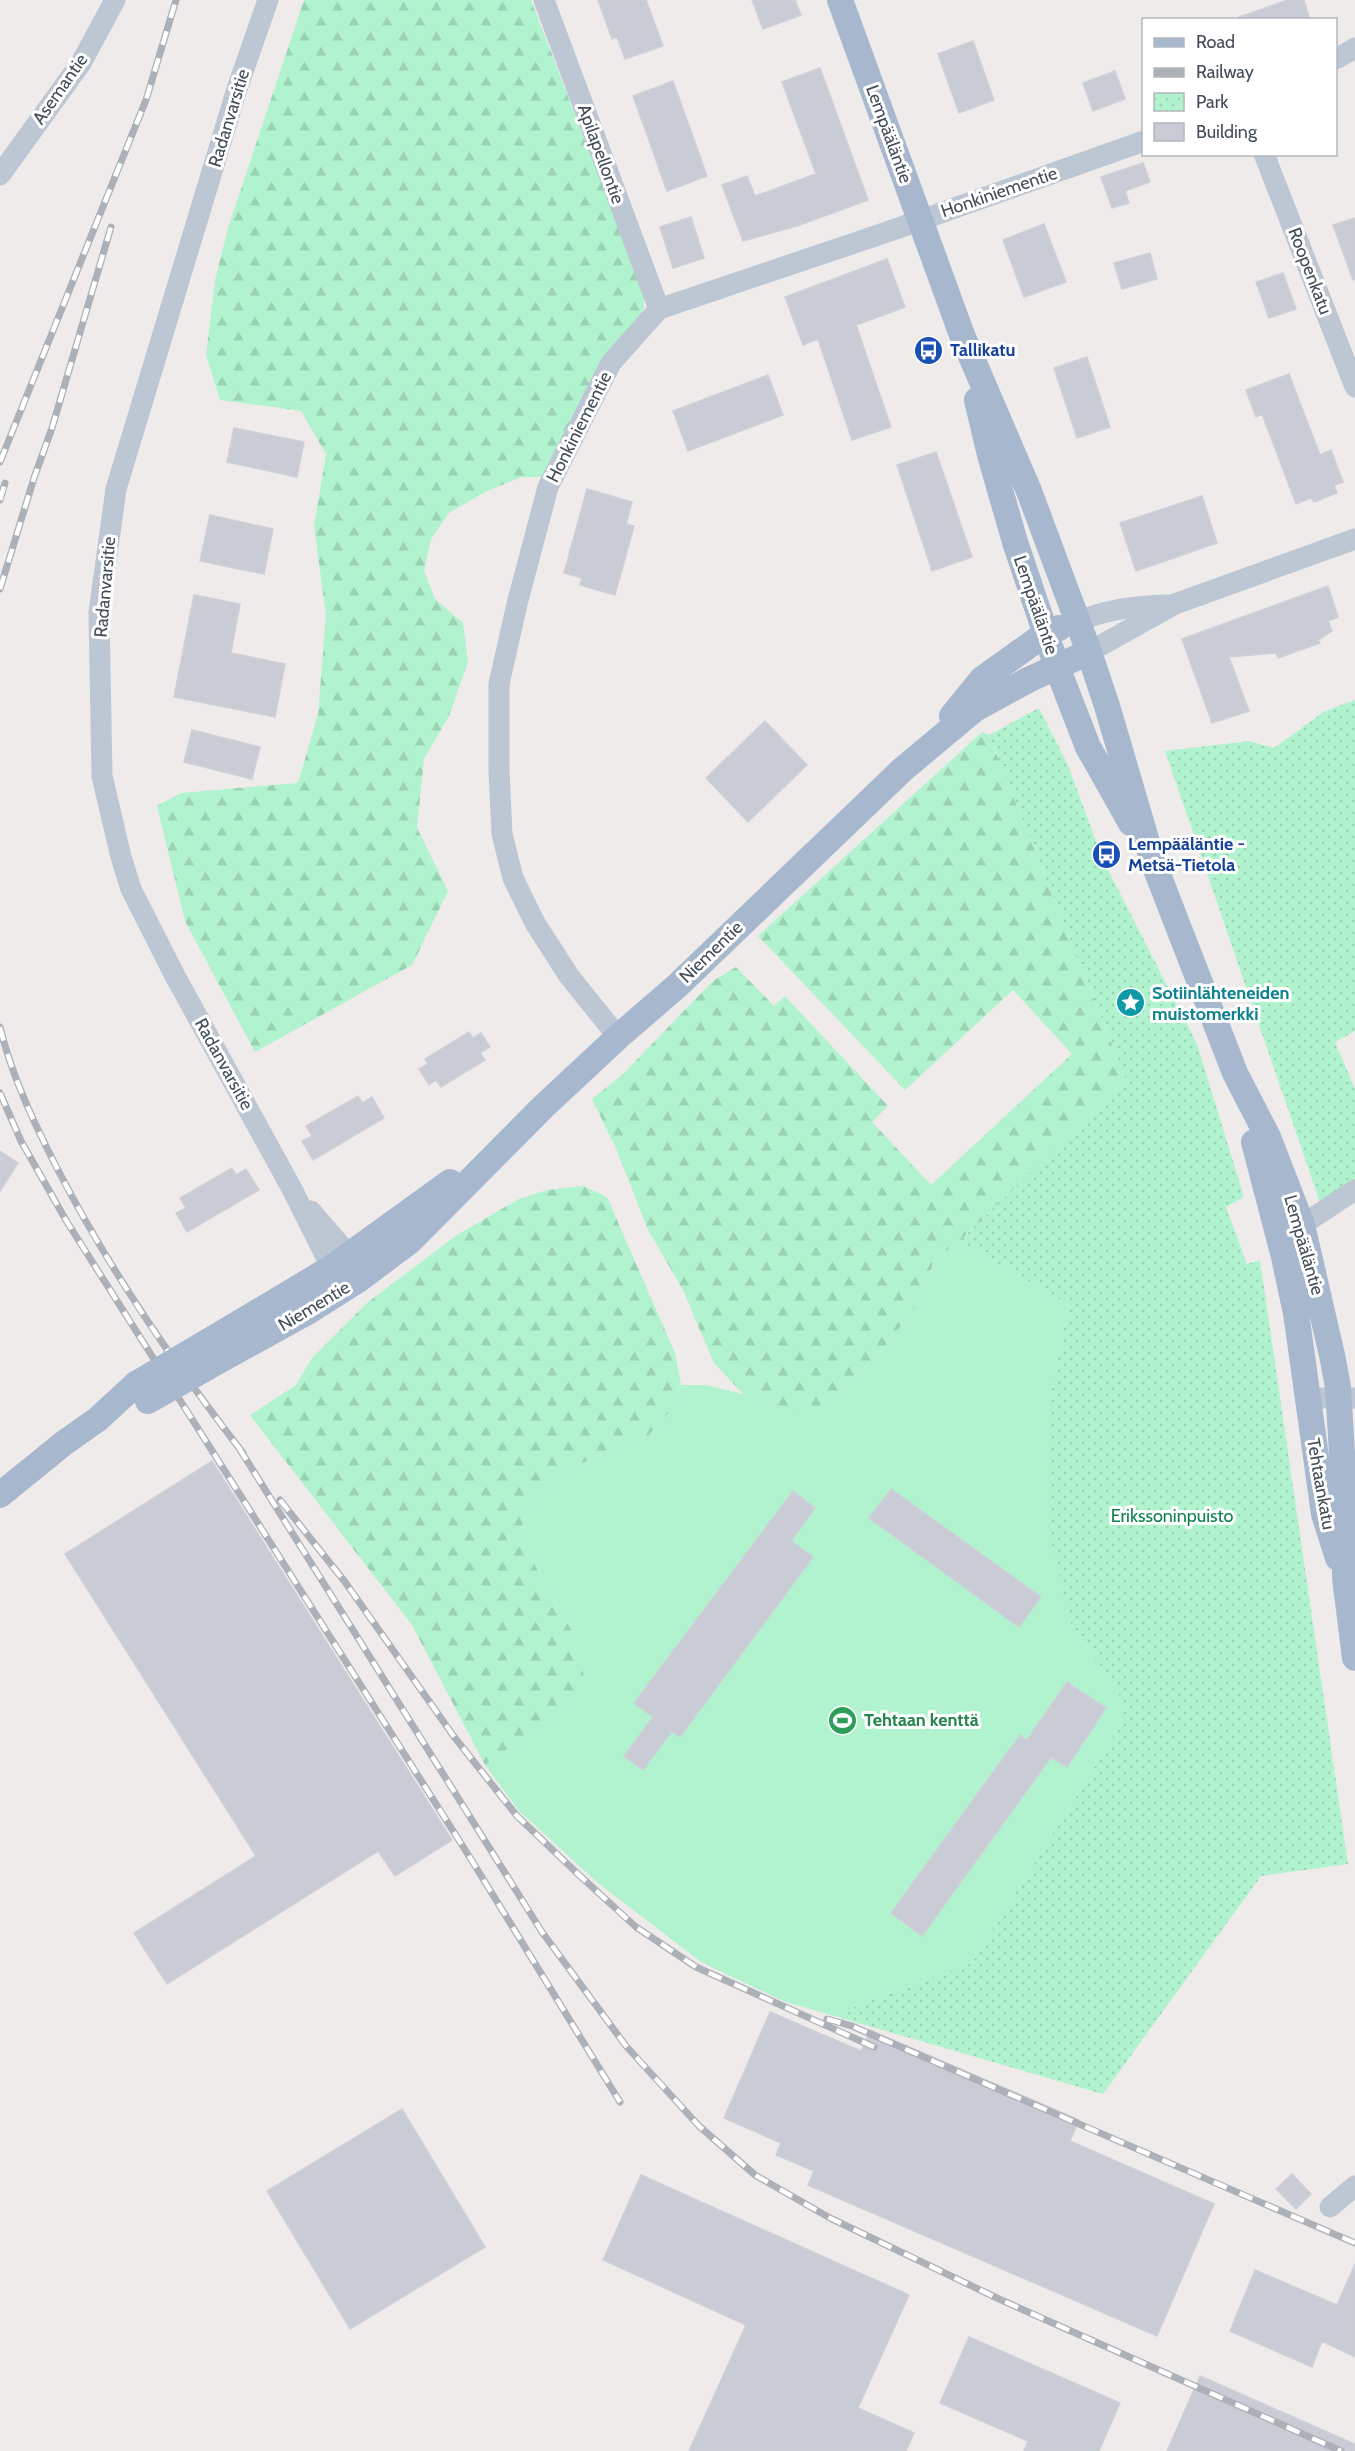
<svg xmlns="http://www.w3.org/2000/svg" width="1355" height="2451" font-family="Cabin,sans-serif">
  <defs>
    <pattern id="forest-firs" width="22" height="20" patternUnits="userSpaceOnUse" patternTransform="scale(1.5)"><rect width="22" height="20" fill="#b2f3cf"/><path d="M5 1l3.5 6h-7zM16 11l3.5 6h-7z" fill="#9ad2b4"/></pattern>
    <pattern id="park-dots" width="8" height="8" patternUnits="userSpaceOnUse" patternTransform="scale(1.5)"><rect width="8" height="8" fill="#b2f3cf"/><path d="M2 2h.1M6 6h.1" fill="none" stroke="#9ad2b4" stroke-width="1.8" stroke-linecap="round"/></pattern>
  </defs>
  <rect width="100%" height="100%" fill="#efebeb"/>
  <path fill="#b2f3cf" d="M960,1241L1069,1305L1049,1399L1071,1624L1119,1693L1122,1723L972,1963L856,2006L841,2018L783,2001L701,1962L598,1883L519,1811L485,1765L571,1703L573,1633L518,1535L531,1503L562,1471L647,1437L672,1409L681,1385H706L743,1394L774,1408L835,1398L883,1348L923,1298L934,1259Z"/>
  <path fill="url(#forest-firs)" d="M304,0H531L644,294V308L551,477H522L487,491L449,513L431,539L424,571L435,599L463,623L468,662L449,716L424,759L417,828L448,891L412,965L255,1052L185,921L157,806L181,793L298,783L318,714L326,615L314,526L326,454L301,411L220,400L206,355L215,280L228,228Z
    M982,732L989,735L1127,1082L1120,1085L960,1241L934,1259L923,1298L883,1348L835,1398L806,1413L774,1408L743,1394L714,1363L683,1290L648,1230L617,1151L592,1099L622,1075L713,981L736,967L774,1006L785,996L888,1106L872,1122L931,1185L1072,1054L1013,990L905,1090L758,936Z
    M583,1186L607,1197L675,1353L681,1385L672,1409L647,1437L562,1471L531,1503L518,1535L573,1633L584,1676L571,1703L485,1765L412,1625L250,1415L296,1385L312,1358L367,1303L457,1235L519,1199L547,1190Z"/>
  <path fill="url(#park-dots)" d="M1355,700V1031L1335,1042L1355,1089V1190L1323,1211L1165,751L1249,741L1274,748L1325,711Z
    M1039,708L1068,765L1103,860L1197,1044L1244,1197L1226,1207L1247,1264L1260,1260L1348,1864L1261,1876L1103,2094L841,2018L856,2006L972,1963L1122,1723L1119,1693L1071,1624L1048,1529L1049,1399L1069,1305L960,1241L1120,1085L1127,1082L989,735Z"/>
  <path fill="#c9ccd4" stroke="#ced0d8" stroke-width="1.5" d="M598,0H646L663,46L625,59L617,37L612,39Z
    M752,0H795L801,15L763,29Z
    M1288,0H1304L1310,20H1239V17Z
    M973,41L994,100L959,113L938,54Z
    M820,68L868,200L797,226L743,241L722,185L747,176L755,196L816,174L782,82Z
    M1115,71L1125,99L1093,111L1083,83Z
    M673,81L707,176L667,191L633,96Z
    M1143,163L1150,182L1125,191L1129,203L1112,208L1101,177Z
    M691,217L704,258L673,268L660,227Z
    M1355,218V279L1353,280L1333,225Z
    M1044,224L1066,282L1024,297L1003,240Z
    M1150,253L1157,279L1122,289L1114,263Z
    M887,259L905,307L856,325L891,427L852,440L818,339L803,345L785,297Z
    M1283,273L1296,309L1269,318L1256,282Z
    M1087,357L1110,427L1077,438L1054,368Z
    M1289,374L1320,455L1331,450L1343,482L1334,485L1337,493L1314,502L1311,498L1296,504L1262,414L1256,417L1246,390Z
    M768,375L783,415L688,451L673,411Z
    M234,428L304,442L297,477L227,462Z
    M936,452L972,557L932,571L897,465Z
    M587,489L632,502L626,524L634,526L615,595L580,585L582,578L564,573Z
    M1202,496L1217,543L1136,571L1120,523Z
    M210,515L273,529L264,574L200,561Z
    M1328,586L1338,617L1328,621L1332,631L1318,640L1320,643L1278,658L1276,653L1229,657L1249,711L1212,723L1182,639Z
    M194,595L240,604L231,653L285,664L275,717L174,697Z
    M765,721L807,765L748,822L706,778Z
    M192,730L260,747L252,779L184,762Z
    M469,1032L473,1038L481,1033L490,1047L480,1053L485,1060L441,1087L436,1080L429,1085L419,1069L428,1064L425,1059Z
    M358,1096L362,1103L372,1097L384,1118L313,1160L302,1141L312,1136L306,1126Z
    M0,1151L18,1163L0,1191Z
    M232,1168L236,1175L246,1169L259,1190L187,1232L176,1213L186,1208L180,1198Z
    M212,1461L452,1840L395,1876L378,1851L167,1984L134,1933L256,1856L65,1554Z
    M891,1489L1041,1597L1019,1627L869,1518Z
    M793,1491L815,1508L791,1541L813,1557L680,1737L672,1731L643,1770L624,1756L653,1717L634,1703Z
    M1067,1682L1106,1708L1067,1767L1051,1757L922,1936L891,1913L1020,1735L1027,1740Z
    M770,2012L861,2051L870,2030L1079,2120L1070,2141L1214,2204L1157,2336L808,2185L814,2171L776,2155L781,2143L724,2118Z
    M402,2109L485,2247L350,2329L267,2191Z
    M1292,2174L1311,2194L1296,2209L1276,2189Z
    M641,2175L909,2295L858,2408L914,2433L906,2451H689L746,2325L603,2260Z
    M1355,2264V2357L1322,2341L1312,2367L1230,2331L1255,2270L1337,2305Z
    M969,2337L1120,2403L1099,2451H1024L1028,2441L940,2403Z
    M1200,2376L1355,2444V2451H1167Z"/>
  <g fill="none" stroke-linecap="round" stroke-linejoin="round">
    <path stroke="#bcc7d3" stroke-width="21" d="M268,0L237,89L116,489L99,612L102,776L121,857L131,889L174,974L292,1189L338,1281
      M544,0L659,309
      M1336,59L1355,48
      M1264,154L1355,387
      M0,175L81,63L115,0
      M1076,622C1107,609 1135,606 1168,605
      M1089,652L1175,604L1355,539
      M618,1037L569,976L535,923L513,878L502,834L499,770V684L517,604L548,487L611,363L659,309L887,232L1144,141
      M311,1211L349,1255L357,1268
      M1289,1230L1302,1225L1355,1190
      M1307,1398H1355
      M1330,2207L1355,2186"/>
    <path stroke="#a7b8ce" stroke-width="26" d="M840,0L962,335L1029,491L1089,652L1107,706L1152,859L1235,1073L1268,1137L1302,1225L1332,1355L1338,1387L1345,1503V1578L1355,1658
      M977,400L990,455L1015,542L1057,667L1088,747L1131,823
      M952,716L982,679L1045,634L1059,628
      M1254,1142L1284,1257L1296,1313L1324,1514L1338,1558
      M219,1335L331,1268L450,1182
      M231,1354L309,1311L358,1280L410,1241L543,1107L618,1037L678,985L902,770L975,709L1028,680L1089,652
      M0,1495L64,1443L98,1419L136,1384"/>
    <defs>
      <path id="rail" d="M0,462L146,100L176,0
        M0,500L5,483
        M0,589L34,478L52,428L111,227
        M0,1027C12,1077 35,1125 58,1170C110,1271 174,1364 243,1453
        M0,1093L21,1141L67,1222L469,1856L620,2102
        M239,1448L542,1932L626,2046L699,2126L755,2175L830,2218L999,2299L1341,2451
        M280,1500L345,1582L455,1738L517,1816L579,1875L636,1927L696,1967L874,2047
        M827,2019L852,2026L1355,2243"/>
    </defs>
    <use href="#rail" stroke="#acb0b7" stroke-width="7"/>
    <use href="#rail" stroke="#fff" stroke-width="4.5" stroke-dasharray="14" stroke-linecap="butt"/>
    <path stroke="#a7b8ce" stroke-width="26" d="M136,1384L219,1335
      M148,1401L231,1354"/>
  </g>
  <defs>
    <symbol id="bus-disc" viewBox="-11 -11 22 22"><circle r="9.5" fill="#1a4fb4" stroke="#fff"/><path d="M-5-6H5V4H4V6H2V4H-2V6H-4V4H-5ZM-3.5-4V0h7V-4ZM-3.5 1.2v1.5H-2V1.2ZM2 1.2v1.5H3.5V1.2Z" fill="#fff"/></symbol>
    <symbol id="sight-disc" viewBox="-11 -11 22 22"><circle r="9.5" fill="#0f9aa8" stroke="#fff"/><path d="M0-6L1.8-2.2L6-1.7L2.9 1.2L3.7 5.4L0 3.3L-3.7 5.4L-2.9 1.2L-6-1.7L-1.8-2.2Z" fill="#fff"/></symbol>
    <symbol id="stadium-disc" viewBox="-11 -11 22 22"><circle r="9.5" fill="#2e9e5b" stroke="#fff"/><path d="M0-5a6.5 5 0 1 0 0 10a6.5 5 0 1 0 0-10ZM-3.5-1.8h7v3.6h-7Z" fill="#fff"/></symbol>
  </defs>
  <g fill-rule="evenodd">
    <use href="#bus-disc" x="912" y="334" width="33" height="33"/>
    <use href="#bus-disc" x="1090" y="838" width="33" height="33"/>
    <use href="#sight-disc" x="1114" y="986" width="33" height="33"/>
    <use href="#stadium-disc" x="826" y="1704" width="33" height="33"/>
  </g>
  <g text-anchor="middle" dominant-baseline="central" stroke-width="6" stroke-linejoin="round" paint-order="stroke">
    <g font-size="18" fill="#424d5a" stroke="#fff">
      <text transform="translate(60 89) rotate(-55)">Asemantie</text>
      <text transform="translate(229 118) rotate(-73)">Radanvarsitie</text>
      <text transform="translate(889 134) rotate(70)">Lempääläntie</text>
      <text transform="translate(601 154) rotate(70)">Apilapellontie</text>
      <text transform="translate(999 192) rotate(-19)">Honkiniementie</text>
      <text transform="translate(1310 271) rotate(69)">Roopenkatu</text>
      <text transform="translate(579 427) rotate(-63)">Honkiniementie</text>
      <text transform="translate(105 587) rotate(-85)">Radanvarsitie</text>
      <text transform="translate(1036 605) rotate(71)">Lempääläntie</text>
      <text transform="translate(711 952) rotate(-44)">Niementie</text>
      <text transform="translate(224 1064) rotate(61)">Radanvarsitie</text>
      <text transform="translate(1304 1245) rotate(74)">Lempääläntie</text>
      <text transform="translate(314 1306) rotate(-31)">Niementie</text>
      <text transform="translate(1321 1484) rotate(80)">Tehtaankatu</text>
    </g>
    <g font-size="18" font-weight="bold" fill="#164399" stroke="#fff" text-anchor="start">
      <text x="950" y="350">Tallikatu</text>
      <text x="1128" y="844">Lempääläntie -<tspan x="1128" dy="21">Metsä-Tietola</tspan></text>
    </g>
    <g font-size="18" font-weight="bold" fill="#0d838f" stroke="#fff" text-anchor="start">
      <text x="1152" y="993">Sotiinlähteneiden<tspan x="1152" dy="21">muistomerkki</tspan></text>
    </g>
    <g font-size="18" fill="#0c824e" stroke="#fff">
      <text x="1172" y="1516">Erikssoninpuisto</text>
    </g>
    <g font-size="18" font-weight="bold" fill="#27864d" stroke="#fff" text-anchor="start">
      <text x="864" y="1720">Tehtaan kenttä</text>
    </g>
  </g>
  <rect x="1142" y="18" width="195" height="138" fill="#ffffff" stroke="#b3b8bd" stroke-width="1.5"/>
  <rect x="1154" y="38" width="30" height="9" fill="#a7b8ce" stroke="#b3b8bd" stroke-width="1.5"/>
  <text x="1196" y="48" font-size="18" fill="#424d5a">Road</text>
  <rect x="1154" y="68" width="30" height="9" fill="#acb0b7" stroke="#b3b8bd" stroke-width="1.5"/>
  <text x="1196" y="78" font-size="18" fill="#424d5a">Railway</text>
  <rect x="1154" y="93" width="30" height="18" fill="url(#park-dots)" stroke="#b3b8bd" stroke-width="1.5"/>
  <text x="1196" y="108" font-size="18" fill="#424d5a">Park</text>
  <rect x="1154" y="123" width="30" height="18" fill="#c9ccd4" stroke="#b3b8bd" stroke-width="1.5"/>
  <text x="1196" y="138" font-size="18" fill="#424d5a">Building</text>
</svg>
